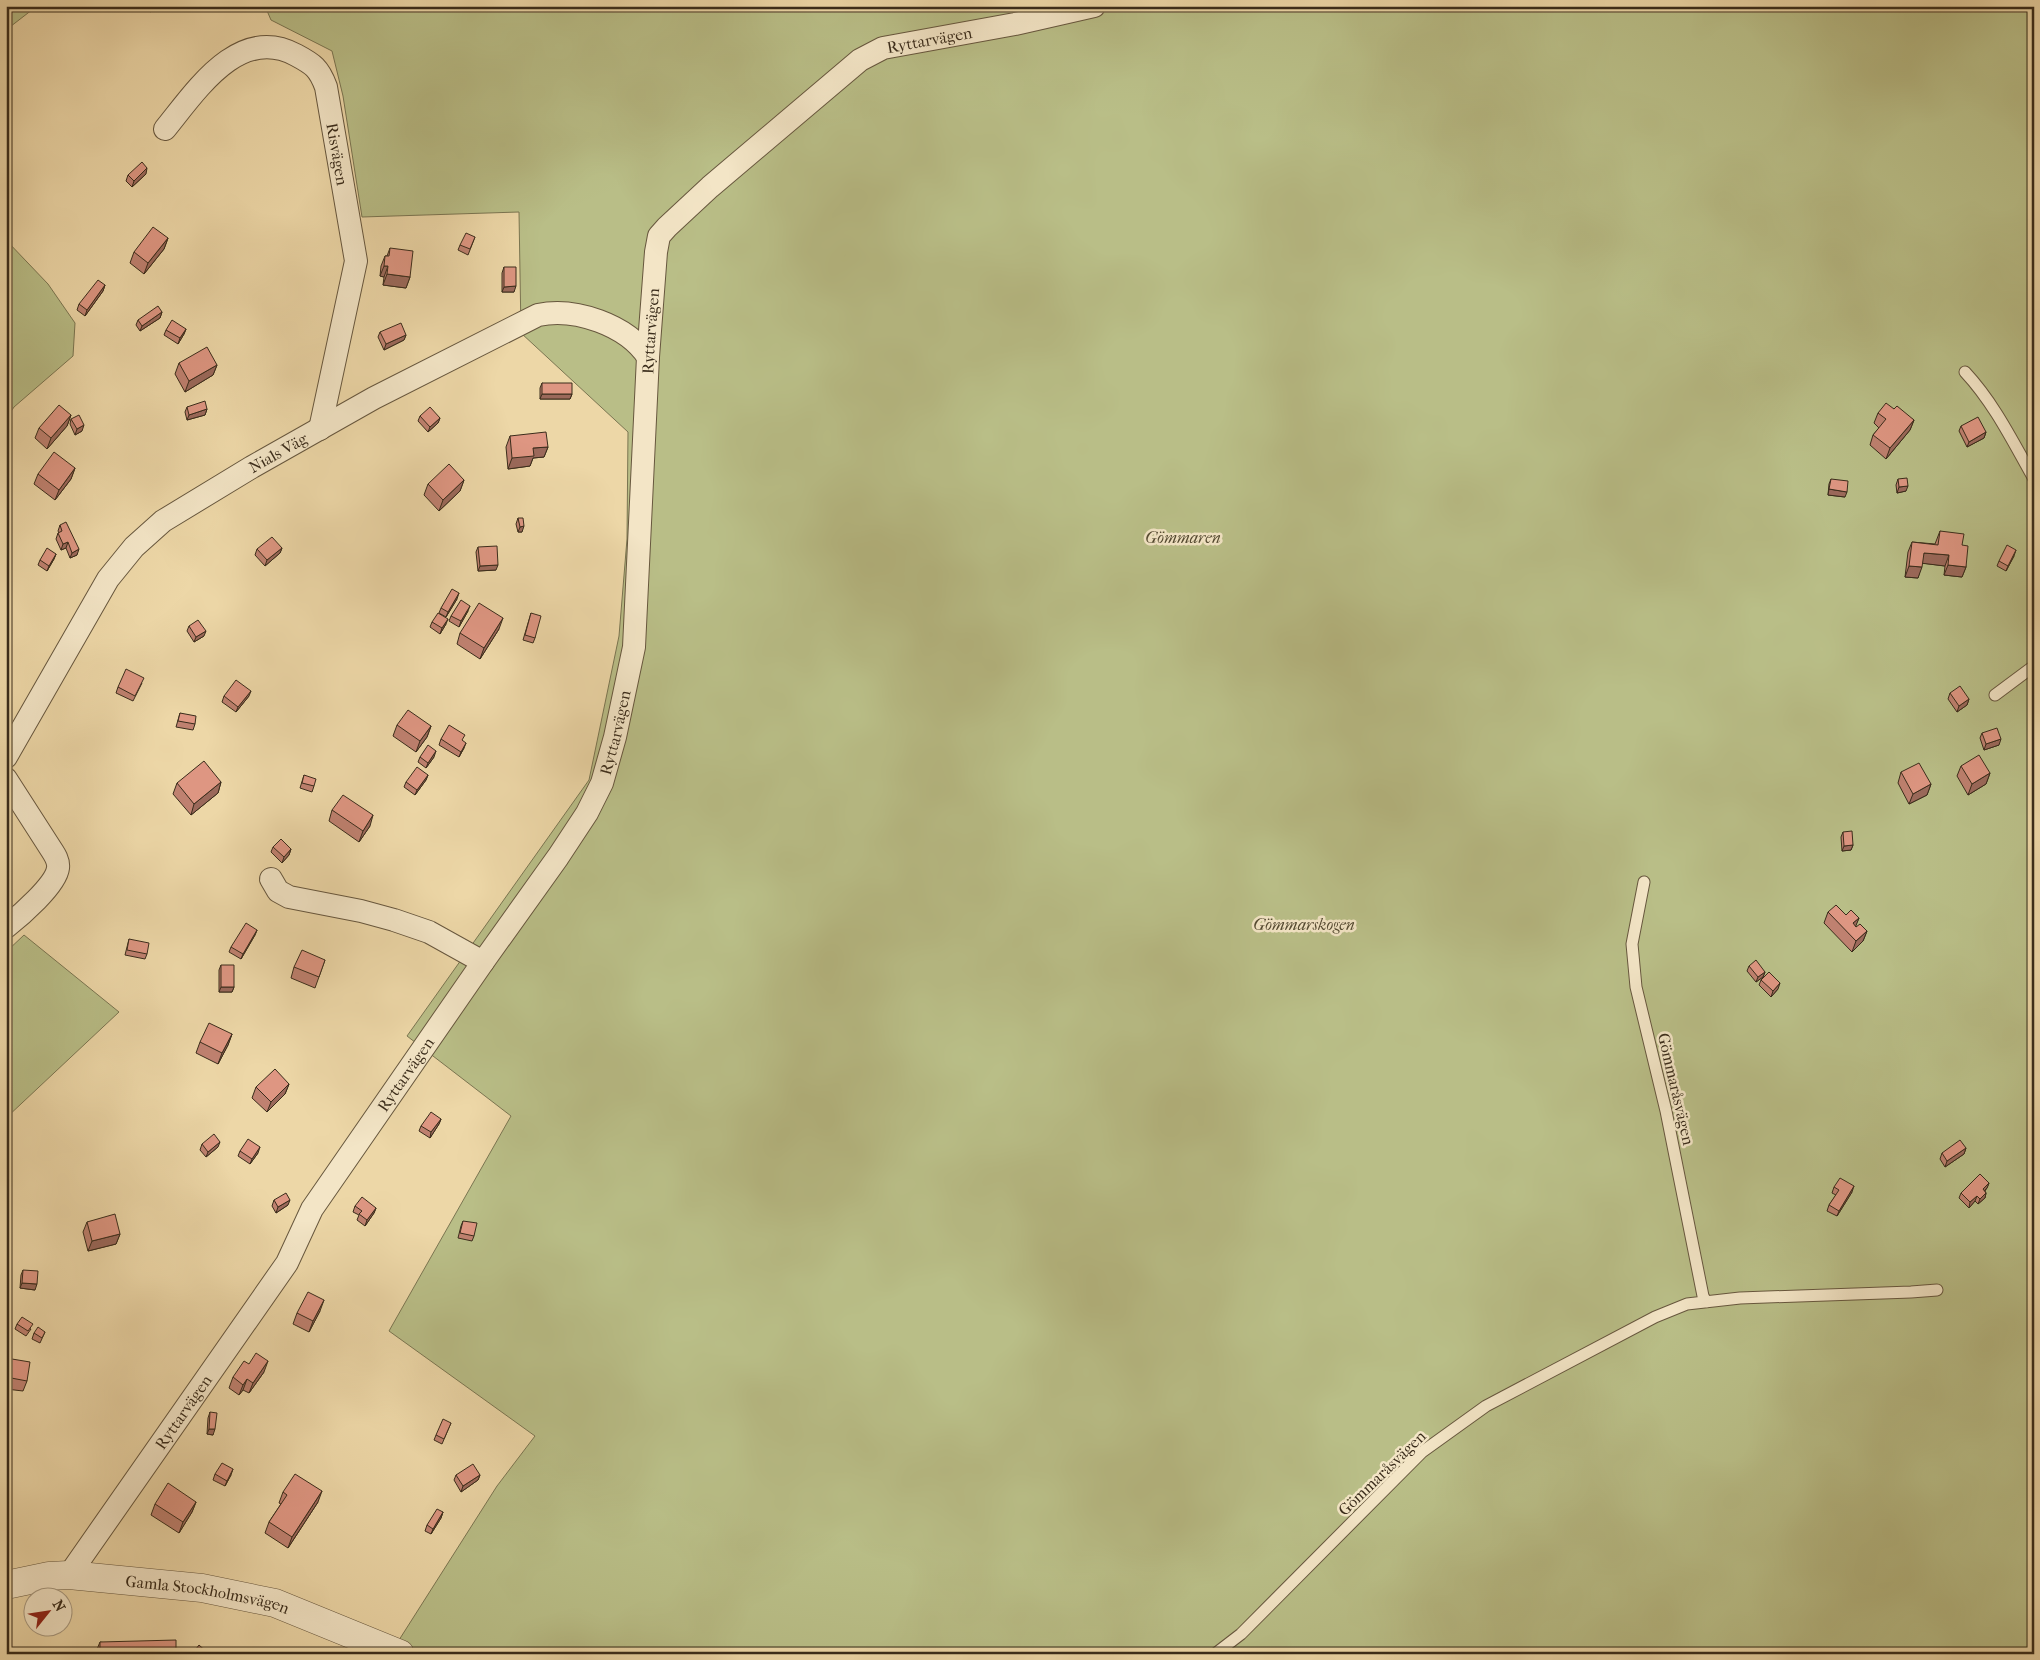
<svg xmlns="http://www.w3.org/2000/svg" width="2040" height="1660" font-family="'IM FELL French Canon',serif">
  <rect width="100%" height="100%" fill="#edd7a7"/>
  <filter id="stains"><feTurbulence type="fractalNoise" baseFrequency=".004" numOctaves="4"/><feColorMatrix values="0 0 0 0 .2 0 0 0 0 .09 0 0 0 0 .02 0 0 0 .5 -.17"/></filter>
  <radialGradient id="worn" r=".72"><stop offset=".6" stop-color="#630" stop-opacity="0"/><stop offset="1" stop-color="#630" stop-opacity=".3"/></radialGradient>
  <path fill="#b9be87" stroke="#7a7551" d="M6,6H37L6,30Z
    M265,6H2034V1654H400L392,1651L497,1486L535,1436L389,1331L511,1116L407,1036L589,780L619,636L627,539L628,432L521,333L519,212L362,217L343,96L332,51L271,20Z
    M6,240L48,284L75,323L73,356L14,407L6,419Z
    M24,935L119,1012L6,1118V952Z"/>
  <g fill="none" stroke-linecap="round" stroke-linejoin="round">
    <defs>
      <path id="service" d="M1965,372C1994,403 2013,442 2034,479
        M1995,695L2034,666
        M1644,882L1632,944L1636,987L1666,1111L1703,1296L1706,1302
        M1215,1654L1241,1634L1422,1452L1486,1406L1655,1317L1687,1304L1740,1298L1911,1292L1937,1290"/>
      <g id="minor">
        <path id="s1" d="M165,129C196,91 239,24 296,55C313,64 319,68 326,87L356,261L320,429"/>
        <path id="s2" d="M6,757L108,579L134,547L163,521L252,467L374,398L538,315C575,307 627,325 648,357"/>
        <path d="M6,779L51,849C55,855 59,861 58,868C56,885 20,916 6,927"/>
        <path d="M271,879L278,891L289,897L361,911L394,920L429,932L483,962"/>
        <path id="s3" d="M69,1575L287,1263L312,1209L483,962L558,857L587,813L602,783L615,737L634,647L648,357L656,252L659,236L667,227L710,187L860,60L883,48L1015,24L1094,6"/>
      </g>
      <g id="tertiary">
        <path id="s4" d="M6,1585L49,1576L69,1575L202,1588L275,1603L400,1654"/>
      </g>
    </defs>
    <use href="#service" stroke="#67573e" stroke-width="13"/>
    <use href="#minor" stroke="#67573e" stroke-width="24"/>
    <use href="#tertiary" stroke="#67573e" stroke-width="29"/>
    <use href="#service" stroke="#f3e5c6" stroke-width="11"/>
    <use href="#minor" stroke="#f3e5c6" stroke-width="22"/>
    <use href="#tertiary" stroke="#f3e5c6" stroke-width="28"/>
  </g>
  <path fill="#bf8170" stroke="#3a2c1b" d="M145,6H158L150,12Z
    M146,174L132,187L126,181L128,175Z
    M475,237L468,255L458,250L460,245Z
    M168,238L164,249L144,274L130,263L134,252Z
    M390,248L410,277L406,288L383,285L384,277L380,276L381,266L385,256H387Z
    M504,267L514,292H502V273Z
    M105,285L103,291L85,316L77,310L79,304Z
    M162,312L160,318L140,331L136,325L138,320Z
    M186,329L184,334L178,344L164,335L166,330Z
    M380,332L406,335L404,340L384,350L378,337Z
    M179,363L217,365L213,375L185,392L175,374Z
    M542,383L572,394L570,399H540V388Z
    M187,407L207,409L205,415L187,420L185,412Z
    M1894,409L1914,420L1910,430L1886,459L1870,445L1873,435L1879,428L1874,423L1878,413Z
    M71,415L67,426L47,449L35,438L39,428Z
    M420,416L440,418L438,423L428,432L418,421Z
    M71,419L82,431L75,435L70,424Z
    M1961,426L1986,432L1984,438L1967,447L1959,431Z
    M510,436L548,447L544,457L533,458L530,466L508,469L506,447Z
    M75,468L71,479L55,500L34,484L38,474Z
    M1831,479L1845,497L1828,495L1829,484Z
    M1898,479L1906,491L1897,493L1896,485Z
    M464,480L460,491L439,511L424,495L428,484Z
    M518,518L522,532H518L516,524Z
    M60,525L77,555L70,558L66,548L61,550L56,539L58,533H59L58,531Z
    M1940,531L1962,545L1966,567L1962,577L1944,575L1945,566L1922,563L1918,578L1905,577L1908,552L1912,542L1935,544Z
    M478,547L496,570L478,571L476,552Z
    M282,548L280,553L265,566L255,555L257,549Z
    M56,554L54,559L47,571L38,565L40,560Z
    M2014,556L2006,571L1997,566L1999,561Z
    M457,599L446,617L439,613L441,608Z
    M468,611L459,627L449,621L451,616Z
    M531,613L535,638L533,643L523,640Z
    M432,622L446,624L440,634L430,627Z
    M189,626L204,636L194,642L187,631Z
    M499,629L480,659L457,644L460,633Z
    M142,683L133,701L116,693L118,687Z
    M1950,693L1969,699L1967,705L1957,712L1948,699Z
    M224,696H249L236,712L222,702Z
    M180,713L195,724L193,730L176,727Z
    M397,725L431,726L427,737L416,752L393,736Z
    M1982,733L1999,745L1984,750L1980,738Z
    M441,739L463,741L464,748L459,757L439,745Z
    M420,757H434L426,768L418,762Z
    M1961,766L1990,773L1986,784L1968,795L1957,776Z
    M1901,772L1931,784L1927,795L1909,804L1898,783Z
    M304,775L314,786L312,792L300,788Z
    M428,775L426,780L415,795L404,787L406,782Z
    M221,782L218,793L191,815L173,794L177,783Z
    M332,810L370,826L359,842L329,821Z
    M1843,832L1853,845L1851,850L1842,851L1841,837Z
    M273,847L291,849L289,855L282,863L271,852Z
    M1828,912L1859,918L1855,926L1867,931L1863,941L1852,952L1824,923Z
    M257,930L255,935L241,959L229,952L231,947Z
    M129,939L147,954L145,959L125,955Z
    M325,960L315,988L291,978L294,967Z
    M221,965L234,987L232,992H219V970Z
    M1749,966L1765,972L1763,977L1756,982L1747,971Z
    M1761,980L1778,989L1771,997L1759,985Z
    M232,1034L228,1045L218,1064L196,1053L200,1042Z
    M289,1084L285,1094L267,1112L252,1098L256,1087Z
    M441,1119L439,1124L430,1138L419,1131L421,1126Z
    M202,1144L218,1147L206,1157L200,1150Z
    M1966,1148L1964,1154L1945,1167L1940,1159L1942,1153Z
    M240,1151L258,1153L250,1164L238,1156Z
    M1989,1183L1987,1188L1985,1191L1986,1193L1985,1198L1978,1204L1975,1201L1969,1208L1959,1198L1961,1193Z
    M1834,1187L1852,1192L1837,1216L1827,1211L1829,1205L1836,1195L1832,1193Z
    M274,1200L288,1205L276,1213L272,1206Z
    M355,1206L376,1208L374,1213L365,1226L357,1220L359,1215L353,1212Z
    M463,1221L474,1236L472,1241L458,1238L461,1226Z
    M87,1222L120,1234L116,1244L88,1251L83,1232Z
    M23,1270L35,1290L20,1288L21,1275Z
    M320,1311L309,1332L293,1324L297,1313Z
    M17,1324L31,1329L26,1336L15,1329Z
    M45,1332L40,1343L32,1339L34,1333Z
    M6,1358L27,1381L23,1391L6,1389Z
    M264,1372L249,1393L243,1390L239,1395L229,1388L233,1377Z
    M210,1412L213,1435L207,1434L208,1418Z
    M451,1423L442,1444L434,1440L436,1435Z
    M215,1474L231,1475L225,1486L213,1480Z
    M456,1475H480L478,1480L461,1492L454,1480Z
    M283,1492L318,1502L288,1548L265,1533L269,1522L281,1504L279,1503Z
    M196,1502L192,1512L179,1533L151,1515L155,1504Z
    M443,1512L441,1518L431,1534L425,1531L427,1525Z
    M100,1642L176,1654H95Z"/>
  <path fill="#9b695b" stroke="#3a2c1b" d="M152,6H158L150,12Z
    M147,168L146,174L132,187L134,181Z
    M168,238L164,249L144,274L148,263Z
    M384,266H388L384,277L380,276Z
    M387,274L410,277L406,288L383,285Z
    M105,285L103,291L85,316L87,310Z
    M516,286L514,292H502L504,287Z
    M162,312L160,318L140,331L142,326Z
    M186,329L184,334L178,344L180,338Z
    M406,335L404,340L384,350L386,344Z
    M217,365L213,375L185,392L189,381Z
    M542,394H572L570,399H540Z
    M207,409L205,415L187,420L189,415Z
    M71,415L67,426L47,449L51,438Z
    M440,418L438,423L428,432L430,427Z
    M1914,420L1910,430L1886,459L1890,448Z
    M84,425L82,431L75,435L77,429Z
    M1986,432L1984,438L1967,447L1969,442Z
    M548,447L544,457L533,458L530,466L508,469L512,458L533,448Z
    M75,468L71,479L55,500L59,490Z
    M464,480L460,491L439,511L443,500Z
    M1908,486L1906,491L1897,493L1899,487Z
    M1829,489L1847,492L1845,497L1828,495Z
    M524,526L522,532H518L520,527Z
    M68,542L66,548L61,550L63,544Z
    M282,548L280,553L265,566L267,560Z
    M79,549L77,555L70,558L72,553Z
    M2016,550L2014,556L2006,571L2008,566Z
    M1924,553L1949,555L1945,566L1920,563Z
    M56,554L54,559L47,571L49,566Z
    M498,565L496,570L478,571L480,566Z
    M1948,565L1966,567L1962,577L1944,575Z
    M1909,566L1922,567L1918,578L1905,577Z
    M459,593L457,599L446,617L448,612Z
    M470,606L468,611L459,627L461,621Z
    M503,618L499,629L480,659L484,648Z
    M448,619L446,624L440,634L442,628Z
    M206,631L204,636L194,642L196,637Z
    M251,691L249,696L236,712L238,707Z
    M1969,699L1967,705L1957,712L1959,706Z
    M431,726L427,737L416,752L420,741Z
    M2001,739L1999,745L1984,750L1986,744Z
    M466,743L464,748L459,757L461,752Z
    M436,751L434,757L426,768L428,763Z
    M1990,773L1986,784L1968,795L1972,784Z
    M428,775L426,780L415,795L417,790Z
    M221,782L218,793L191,815L194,804Z
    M1931,784L1927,795L1909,804L1913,794Z
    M373,815L370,826L359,842L363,831Z
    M1853,845L1851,850L1842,851L1844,846Z
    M291,849L289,855L282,863L284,857Z
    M1859,918L1855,928L1849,934L1853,923Z
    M257,930L255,935L241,959L243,954Z
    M1867,931L1863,941L1852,952L1856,941Z
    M1765,972L1763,977L1756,982L1758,977Z
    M1780,983L1778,989L1771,997L1773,991Z
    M221,987H234L232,992H219Z
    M232,1034L228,1045L218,1064L222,1053Z
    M289,1084L285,1094L267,1112L271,1102Z
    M441,1119L439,1124L430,1138L431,1132Z
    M220,1142L218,1147L206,1157L208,1152Z
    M260,1147L258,1153L250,1164L252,1159Z
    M1966,1148L1964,1154L1945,1167L1947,1161Z
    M1989,1183L1987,1188L1981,1194L1983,1189Z
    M1854,1186L1852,1192L1837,1216L1839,1211Z
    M1986,1193L1985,1198L1978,1204L1980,1199Z
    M1977,1196L1975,1201L1969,1208L1970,1202Z
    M290,1200L288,1205L276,1213L278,1207Z
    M376,1208L374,1213L365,1226L367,1220Z
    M120,1234L116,1244L88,1251L92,1241Z
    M22,1283L37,1284L35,1290L20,1288Z
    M324,1300L320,1311L309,1332L313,1321Z
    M268,1361L264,1372L249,1393L253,1383Z
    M247,1379L243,1390L239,1395L243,1385Z
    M209,1429H215L213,1435L207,1434Z
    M233,1469L231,1475L225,1486L227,1481Z
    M480,1475L478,1480L461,1492L463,1486Z
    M322,1491L318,1502L288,1548L292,1537Z
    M196,1502L192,1512L179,1533L183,1522Z
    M443,1512L441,1518L431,1534L433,1529Z"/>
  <path fill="#de9682" stroke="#3a2c1b" d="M142,162L147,168L134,181L128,175Z
    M153,227L168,238L148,263L134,252Z
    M466,233L475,237L470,249L460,245Z
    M390,248L413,251L410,277L387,274L388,266H384L385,256H389Z
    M504,267H516V286L504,287Z
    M98,280L105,285L87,310L79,304Z
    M158,306L162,312L142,326L138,320Z
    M172,320L186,329L180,338L166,330Z
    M401,323L406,335L386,344L380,332Z
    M207,347L217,365L189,381L179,363Z
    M542,383H572V394H542Z
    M205,401L207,409L189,415L187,407Z
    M1886,403L1894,409L1897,406L1914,420L1890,448L1873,435L1886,419L1878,413Z
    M59,405L71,415L51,438L39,428Z
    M430,407L440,418L430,427L420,416Z
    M79,415L84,425L77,429L71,419Z
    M1978,417L1986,432L1969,442L1961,426Z
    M546,432L548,447L533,448L534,456L512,458L510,436Z
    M54,452L75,468L59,490L38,474Z
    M449,464L464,480L443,500L428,484Z
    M1907,478L1908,486L1899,487L1898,479Z
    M1831,479L1848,481L1847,492L1829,489Z
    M518,518H523L524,526L520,527Z
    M66,522L79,549L72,553L68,542L63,544L58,533L62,531L60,525Z
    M1940,531L1964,534L1962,545L1968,546L1966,567L1948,565L1949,555L1924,553L1922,567L1909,566L1912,542L1938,545Z
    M272,537L282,548L267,560L257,549Z
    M2007,545L2016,550L2008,566L1999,561Z
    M497,546L498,565L480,566L478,547Z
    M47,548L56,554L49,566L40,560Z
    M452,589L459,593L448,612L441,608Z
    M461,600L470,606L461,621L451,616Z
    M479,603L503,618L484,648L460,633Z
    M438,613L448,619L442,628L432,622Z
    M531,613L541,616L535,638L525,635Z
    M198,620L206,631L196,637L189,626Z
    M126,669L144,678L135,696L118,687Z
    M236,680L251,691L238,707L224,696Z
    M1960,686L1969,699L1959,706L1950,693Z
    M408,710L431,726L420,741L397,725Z
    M180,713L196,716L195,724L178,721Z
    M449,725L465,735L462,740L466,743L461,752L441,739Z
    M1997,728L2001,739L1986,744L1982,733Z
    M428,745L436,751L428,763L420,757Z
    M1979,755L1990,773L1972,784L1961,766Z
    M204,761L221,782L194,804L177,783Z
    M1919,763L1931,784L1913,794L1901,772Z
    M417,767L428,775L417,790L406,782Z
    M304,775L316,779L314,786L302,783Z
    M343,795L373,815L363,831L332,810Z
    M1852,831L1853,845L1844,846L1843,832Z
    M281,839L291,849L284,857L273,847Z
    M1836,905L1846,915L1851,910L1859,918L1853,923L1856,927L1860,924L1867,931L1856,941L1828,912Z
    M246,923L257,930L243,954L231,947Z
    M129,939L149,943L147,954L127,950Z
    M302,950L325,960L319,977L294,967Z
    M1756,960L1765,972L1758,977L1749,966Z
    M221,965H234V987H221Z
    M1769,972L1780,983L1773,991L1761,980Z
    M209,1023L232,1034L222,1053L200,1042Z
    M275,1069L289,1084L271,1102L256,1087Z
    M431,1112L441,1119L431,1132L421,1126Z
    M214,1134L220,1142L208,1152L202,1144Z
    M248,1139L260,1147L252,1159L240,1151Z
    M1960,1140L1966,1148L1947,1161L1942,1153Z
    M1980,1174L1989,1183L1983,1189L1986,1193L1980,1199L1977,1196L1970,1202L1961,1193Z
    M1840,1178L1854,1186L1839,1211L1829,1205L1839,1190L1834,1187Z
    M286,1193L290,1200L278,1207L274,1200Z
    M362,1197L376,1208L367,1220L359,1214L362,1211L355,1206Z
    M115,1214L120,1234L92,1241L87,1222Z
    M463,1221L477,1223L474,1236L460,1233Z
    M23,1270L38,1271L37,1284L22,1283Z
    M308,1292L324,1300L313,1321L297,1313Z
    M22,1317L33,1324L28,1331L17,1324Z
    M38,1327L45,1332L42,1338L34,1333Z
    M256,1353L268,1361L253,1383L247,1379L243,1385L233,1377L244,1361L249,1364Z
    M6,1358L30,1362L27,1381L6,1377Z
    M210,1412L217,1413L215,1429H209Z
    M443,1419L451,1423L444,1439L436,1435Z
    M222,1463L233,1469L227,1481L215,1474Z
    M473,1464L480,1475L463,1486L456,1475Z
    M295,1474L322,1491L292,1537L269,1522L287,1495L283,1492Z
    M168,1483L196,1502L183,1522L155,1504Z
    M437,1509L443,1512L433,1529L427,1525Z
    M176,1640V1654H100V1642Z
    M199,1645L209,1654H192Z"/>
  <g text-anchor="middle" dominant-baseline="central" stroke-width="5" stroke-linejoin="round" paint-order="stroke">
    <g font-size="16" fill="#3a2c1b" stroke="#f3e5c6">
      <text stroke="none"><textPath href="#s3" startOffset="1848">Ryttarvägen</textPath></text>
      <text stroke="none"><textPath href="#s1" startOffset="279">Risvägen</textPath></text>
      <text stroke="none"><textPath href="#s3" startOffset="1412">Ryttarvägen</textPath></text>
      <text stroke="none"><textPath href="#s2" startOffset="419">Nials Väg</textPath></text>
      <text stroke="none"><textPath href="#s3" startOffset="1008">Ryttarvägen</textPath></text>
      <text stroke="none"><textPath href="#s3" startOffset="604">Ryttarvägen</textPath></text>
      <text transform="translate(1676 1089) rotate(77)">Gömmaråsvägen</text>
      <text stroke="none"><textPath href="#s3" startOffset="199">Ryttarvägen</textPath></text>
      <text transform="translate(1382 1473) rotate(-44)">Gömmaråsvägen</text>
      <text stroke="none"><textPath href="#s4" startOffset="204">Gamla Stockholmsvägen</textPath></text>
    </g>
    <g font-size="16" font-style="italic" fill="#534931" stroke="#f3e5c6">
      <text x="1183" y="537">Gömmaren</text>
      <text x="1304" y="924">Gömmarskogen</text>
    </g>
  </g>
  <rect width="2040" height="1660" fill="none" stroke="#edd7a7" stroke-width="25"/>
  <rect x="8" y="8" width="2025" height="1645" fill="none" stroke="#3a2c1b" stroke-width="2.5"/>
  <rect x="12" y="12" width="2015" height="1635" fill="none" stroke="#3a2c1b"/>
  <g transform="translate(48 1612) rotate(60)"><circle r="24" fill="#f3e5c6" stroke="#a99b82"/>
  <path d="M0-4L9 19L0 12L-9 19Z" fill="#8f2418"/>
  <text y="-8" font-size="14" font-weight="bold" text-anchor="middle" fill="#3a2c1b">N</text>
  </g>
  <rect width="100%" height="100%" filter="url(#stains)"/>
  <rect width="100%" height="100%" fill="url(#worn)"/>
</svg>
